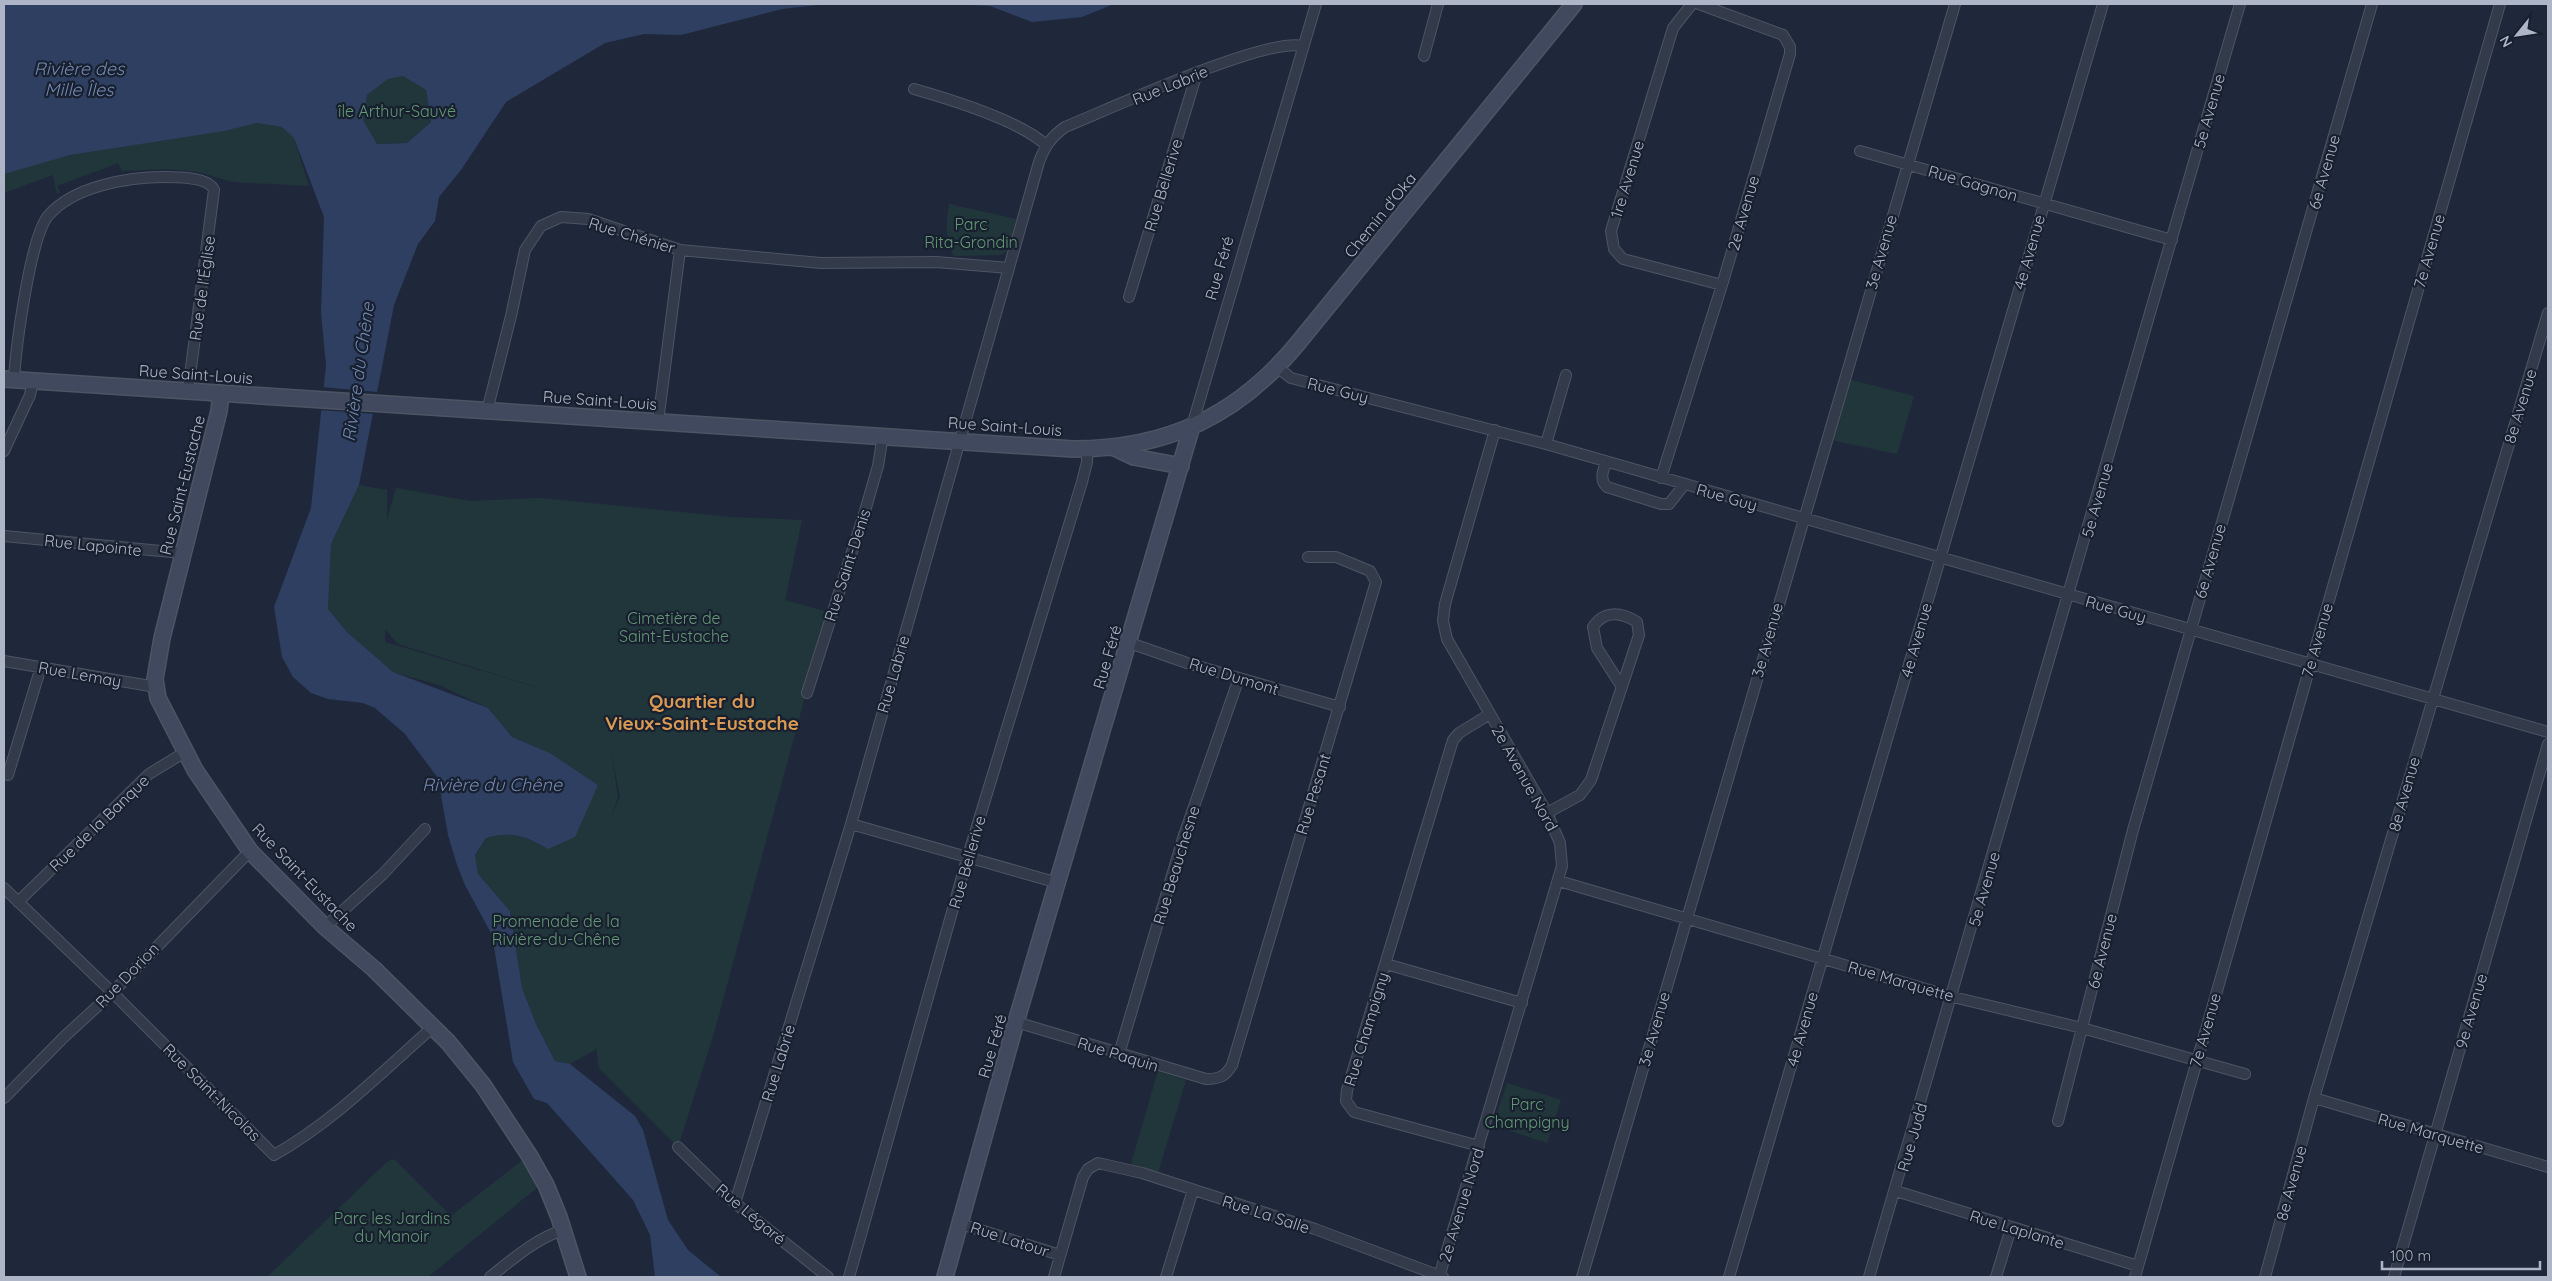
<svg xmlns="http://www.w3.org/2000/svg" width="2552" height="1281" font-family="Quicksand,sans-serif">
  <rect width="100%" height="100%" fill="#1f283a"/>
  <path fill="#21363b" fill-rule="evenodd" d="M403,76L426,90L431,122L407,143L377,144L363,120L367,95L388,79Z
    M257,123L282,127L294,138L309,186L233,182L198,172L167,169L122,171L118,163L57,186L60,192L57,194L53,175L4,193V174C85,144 174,143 257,123Z
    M949,204L1016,219L1008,251L1001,255L954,256C945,242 946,221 949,204Z
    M1844,378L1914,396L1897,454L1826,439Z
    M359,485L387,490V520L396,488L470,501L540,498L730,517L802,520L785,600L828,612L714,1033L678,1147L599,1068L596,1047L595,1050L570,1064L555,1061L536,1024L522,988L510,911L478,874L475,856L486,838C513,831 525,836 548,849L598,785L550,753L512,737L488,708L439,685L393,672L347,632L328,609L331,544ZM385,629L398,644L569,697L385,642ZM611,751L620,797L611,817L618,797Z
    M1158,1071L1186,1080L1158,1173L1131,1164Z
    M1507,1083L1561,1100L1547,1143L1493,1125Z
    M529,1155L544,1182L428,1277H267L387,1162L394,1159L451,1216Z"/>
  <path fill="#2f3f61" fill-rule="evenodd" d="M4,4H827L782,9L681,35L644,34L605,43L506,102L461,170L439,197L435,221L418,244L394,305L359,485L331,544L328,609L347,632L393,672L488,708L512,737L550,753L598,785L575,837L548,849C525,836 513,831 486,838L475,855L478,874L510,911L522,988L536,1024L555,1061L570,1064L635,1116L643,1130L668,1220L688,1250L721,1277H655L650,1235L633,1200L547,1103L534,1099L513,1062L492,935L465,885L457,865L448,835L438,778L405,734L375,708L363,703L328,699L311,693L293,677L282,657L274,607L311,508L326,365L321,313L324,217L294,138L282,127L257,123L224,131L70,155L4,174ZM403,76L426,90L431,122L407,143L377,144L363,120L367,95L388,79Z
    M953,4H1114L1082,17L1032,22L990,6Z"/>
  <path fill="#1f283a" d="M321,387L378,392L375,414L319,410Z"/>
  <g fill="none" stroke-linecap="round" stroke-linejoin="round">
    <defs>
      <path id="street" d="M1692,4L1673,28L1611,231L1614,249L1623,259L1722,285
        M1424,56L1438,4
        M914,89C949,99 1020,121 1046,145
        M1860,151L2172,240
        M1129,297L1197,73
        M1277,367L1291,378L1546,444L2548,732
        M14,379C16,347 30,238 48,216C73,186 129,177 165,177C177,177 209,177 214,190L188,391
        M487,411L511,316L525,250L541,226L561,217L588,219L680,250L821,263L936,262L1009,268
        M658,422L680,250
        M1192,426L1316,4
        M1546,444L1566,375
        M4,451L30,395L33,380
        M1606,462C1603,471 1599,480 1607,487L1661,504H1669L1684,485
        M1661,478L1722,285L1790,54V47L1783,35L1699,4
        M4,536L182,553
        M1130,643L1187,663L1340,707
        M4,661L156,687
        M807,693L865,511L878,466L883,435
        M8,775L41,667
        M1547,813L1580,795L1591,780L1639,635L1637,622C1621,612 1604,610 1593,627L1597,648L1622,687
        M851,824L1058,883
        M1559,881L1953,997L2082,1028L2245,1074
        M4,888L116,996L274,1155C333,1122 382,1072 433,1027
        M18,902L149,774L185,752
        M325,927L383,874L425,829
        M1386,964L1522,1003
        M1016,1022L1206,1079C1219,1079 1225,1077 1232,1065L1376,582L1370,571L1336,557H1308
        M1119,1054L1184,835L1239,678
        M4,1098L64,1037L113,992L250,851
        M2314,1098L2548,1167
        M2058,1121L2133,830L2372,4
        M1479,1146L1354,1112L1346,1101L1347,1090L1453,740L1459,733L1490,714
        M678,1147L735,1203L828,1277
        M1896,1191L2138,1266
        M735,1203L851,824L1039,162C1045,146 1051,137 1065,127C1107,110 1266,37 1302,46
        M961,1224L1060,1255
        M490,1277C513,1259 535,1239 563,1230
        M849,1277L967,859L1082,482L1087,462V449
        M1054,1277L1083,1177L1088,1169L1098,1163L1142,1173L1315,1229L1443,1277
        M1166,1277L1193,1190
        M1439,1277L1562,866L1560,843L1547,813L1447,639L1443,621L1445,604L1495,430
        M1582,1277L1955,4
        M1729,1277L2103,4
        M1869,1277L2240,4
        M1996,1277L2011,1228
        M2135,1277L2500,4
        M2265,1277L2314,1098L2548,313
        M2394,1277L2548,744"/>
      <path id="secondary" d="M4,379L1073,449C1167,449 1238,416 1298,343L1574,4
        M221,393L219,411L162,638L155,679L158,698L195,770L250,851L325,927L374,969L448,1042L483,1085L529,1155L546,1185L559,1217L578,1277
        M1113,447L1134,457L1181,466
        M945,1277L1016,1022L1192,426"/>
    </defs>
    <use href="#street" stroke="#4d5565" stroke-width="12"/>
    <use href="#secondary" stroke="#4d5565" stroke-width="18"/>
    <use href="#street" stroke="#333a4a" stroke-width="10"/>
    <use href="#secondary" stroke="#40495d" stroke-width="15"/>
  </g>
  <g text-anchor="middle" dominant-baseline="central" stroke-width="4.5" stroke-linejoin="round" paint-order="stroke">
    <g font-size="16" fill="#adb5c7" stroke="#18202f">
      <text transform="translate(1170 85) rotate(-22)">Rue Labrie</text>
      <text transform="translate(2209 111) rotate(-74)">5e Avenue</text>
      <text transform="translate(2324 172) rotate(-74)">6e Avenue</text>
      <text transform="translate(1627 179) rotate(-73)">1re Avenue</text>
      <text transform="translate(1973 183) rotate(16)">Rue Gagnon</text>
      <text transform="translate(1163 185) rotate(-73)">Rue Bellerive</text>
      <text transform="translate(1743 213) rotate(-74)">2e Avenue</text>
      <text transform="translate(1380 215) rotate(-51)">Chemin d'Oka</text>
      <text transform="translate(632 235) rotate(17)">Rue Chénier</text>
      <text transform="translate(2429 251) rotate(-74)">7e Avenue</text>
      <text transform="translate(1881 252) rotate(-74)">3e Avenue</text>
      <text transform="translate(2029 252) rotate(-74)">4e Avenue</text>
      <text transform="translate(1219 268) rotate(-74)">Rue Féré</text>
      <text transform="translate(202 288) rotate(-82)">Rue de l'Église</text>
      <text transform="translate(196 374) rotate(4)">Rue Saint-Louis</text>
      <text transform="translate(1338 390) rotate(14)">Rue Guy</text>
      <text transform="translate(600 400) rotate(4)">Rue Saint-Louis</text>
      <text transform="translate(2520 406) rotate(-73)">8e Avenue</text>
      <text transform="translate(1005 426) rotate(4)">Rue Saint-Louis</text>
      <text transform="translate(182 485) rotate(-76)">Rue Saint-Eustache</text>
      <text transform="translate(1727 497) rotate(16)">Rue Guy</text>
      <text transform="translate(2097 500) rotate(-74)">5e Avenue</text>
      <text transform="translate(93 545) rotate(6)">Rue Lapointe</text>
      <text transform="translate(2210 561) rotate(-74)">6e Avenue</text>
      <text transform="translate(847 565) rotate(-72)">Rue Saint-Denis</text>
      <text transform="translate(2116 609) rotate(16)">Rue Guy</text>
      <text transform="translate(1767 640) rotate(-74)">3e Avenue</text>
      <text transform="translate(1916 640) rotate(-74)">4e Avenue</text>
      <text transform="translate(2317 640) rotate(-74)">7e Avenue</text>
      <text transform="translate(1107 657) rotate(-74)">Rue Féré</text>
      <text transform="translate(80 674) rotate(10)">Rue Lemay</text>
      <text transform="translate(893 674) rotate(-74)">Rue Labrie</text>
      <text transform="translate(1234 676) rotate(17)">Rue Dumont</text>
      <text transform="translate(1525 778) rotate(61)">2e Avenue Nord</text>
      <text transform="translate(1313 794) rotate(-73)">Rue Pesant</text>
      <text transform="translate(2404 794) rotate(-74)">8e Avenue</text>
      <text transform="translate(99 823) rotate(-44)">Rue de la Banque</text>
      <text transform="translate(967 862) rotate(-74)">Rue Bellerive</text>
      <text transform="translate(1176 865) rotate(-73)">Rue Beauchesne</text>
      <text transform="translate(305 877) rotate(46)">Rue Saint-Eustache</text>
      <text transform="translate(1984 889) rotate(-74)">5e Avenue</text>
      <text transform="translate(2102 951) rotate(-76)">6e Avenue</text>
      <text transform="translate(127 975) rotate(-46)">Rue Dorion</text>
      <text transform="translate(1901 981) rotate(16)">Rue Marquette</text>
      <text transform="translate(2471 1011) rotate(-74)">9e Avenue</text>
      <text transform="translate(1366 1029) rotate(-73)">Rue Champigny</text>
      <text transform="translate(1654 1029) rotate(-74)">3e Avenue</text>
      <text transform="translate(1802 1029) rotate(-74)">4e Avenue</text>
      <text transform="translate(2205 1030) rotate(-74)">7e Avenue</text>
      <text transform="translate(992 1046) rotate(-74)">Rue Féré</text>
      <text transform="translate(1118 1054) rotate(17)">Rue Paquin</text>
      <text transform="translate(778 1063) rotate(-73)">Rue Labrie</text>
      <text transform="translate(212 1092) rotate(45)">Rue Saint-Nicolas</text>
      <text transform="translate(2431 1133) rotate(16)">Rue Marquette</text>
      <text transform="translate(1912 1137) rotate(-74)">Rue Judd</text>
      <text transform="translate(2291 1183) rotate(-75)">8e Avenue</text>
      <text transform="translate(1461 1205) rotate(-73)">2e Avenue Nord</text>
      <text transform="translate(751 1214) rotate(40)">Rue Légaré</text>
      <text transform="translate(1266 1214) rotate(18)">Rue La Salle</text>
      <text transform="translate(2017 1229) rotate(17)">Rue Laplante</text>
      <text transform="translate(1010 1239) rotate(18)">Rue Latour</text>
    </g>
    <g font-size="16" fill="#639974" stroke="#18202f">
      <text x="397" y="111">île Arthur-Sauvé</text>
      <text x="971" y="224">Parc<tspan x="971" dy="18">Rita-Grondin</tspan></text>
      <text x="674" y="618">Cimetière de<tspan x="674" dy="18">Saint-Eustache</tspan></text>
      <text x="556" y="921">Promenade de la<tspan x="556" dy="18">Rivière-du-Chêne</tspan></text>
      <text x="1527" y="1104">Parc<tspan x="1527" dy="18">Champigny</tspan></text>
      <text x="392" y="1218">Parc les Jardins<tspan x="392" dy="18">du Manoir</tspan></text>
    </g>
    <g font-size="18" font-style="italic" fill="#7388b2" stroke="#18202f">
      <text x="79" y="68">Rivière des<tspan x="79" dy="21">Mille Îles</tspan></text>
      <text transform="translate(358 372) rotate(-82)">Rivière du Chêne</text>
      <text x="492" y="784">Rivière du Chêne</text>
    </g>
    <g font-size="19" font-weight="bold" fill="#db9a53" stroke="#18202f">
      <text x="702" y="701">Quartier du<tspan x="702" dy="22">Vieux-Saint-Eustache</tspan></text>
    </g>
  </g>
  <rect width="2552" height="1281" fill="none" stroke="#adb5c7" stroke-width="10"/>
  <g transform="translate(2517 35) rotate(240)" stroke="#18202f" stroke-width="4" paint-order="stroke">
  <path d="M0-4L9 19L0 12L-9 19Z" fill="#adb5c7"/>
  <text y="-8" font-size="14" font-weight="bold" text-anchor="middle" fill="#adb5c7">N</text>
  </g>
  <path d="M2382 1261v8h158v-8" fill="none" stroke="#adb5c7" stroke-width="2.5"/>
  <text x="2390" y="1261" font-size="15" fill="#adb5c7" stroke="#18202f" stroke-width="4" paint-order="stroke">100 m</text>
</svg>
